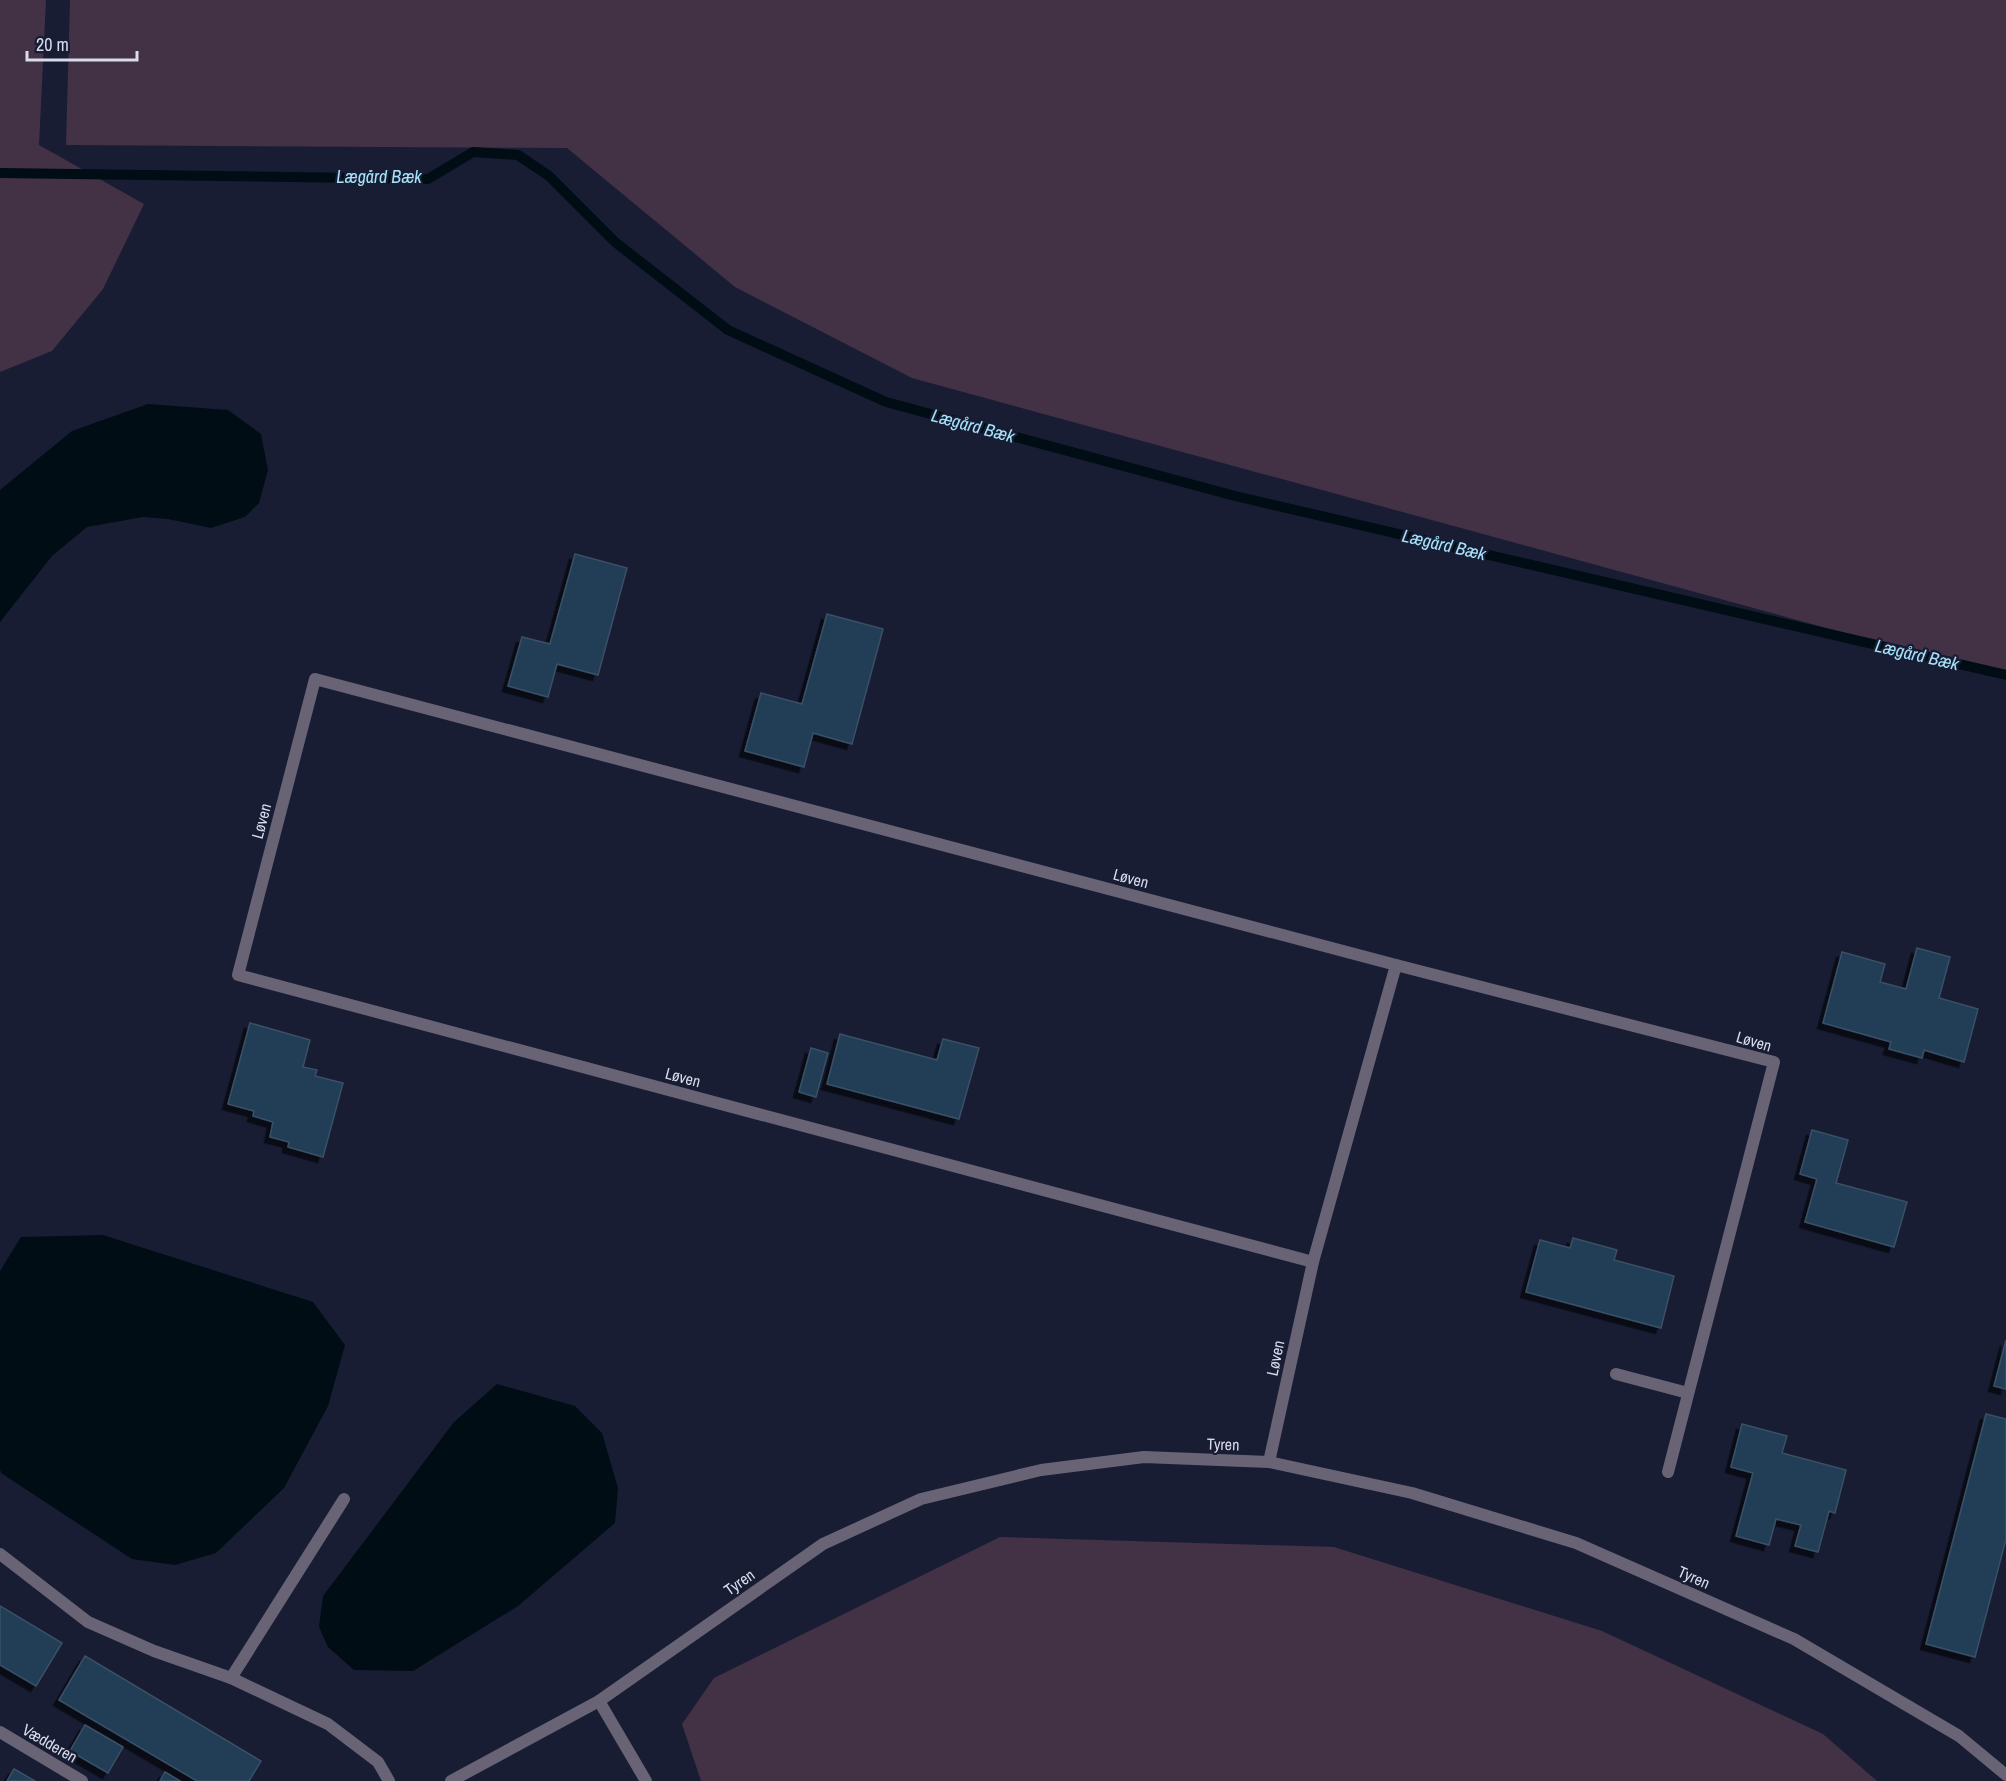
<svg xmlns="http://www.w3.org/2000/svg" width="2006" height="1781" font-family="'Archivo Narrow',sans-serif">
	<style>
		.green { fill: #433145 }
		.water { fill: #000d15 }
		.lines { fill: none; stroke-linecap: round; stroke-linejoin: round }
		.stream { stroke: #000d15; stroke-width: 10 }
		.building { fill: #203c56; stroke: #3a5065; stroke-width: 1.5; filter: url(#shadow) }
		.lane { stroke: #696475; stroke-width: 12 }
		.street { stroke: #696475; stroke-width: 12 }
		.labels { text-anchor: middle; stroke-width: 4.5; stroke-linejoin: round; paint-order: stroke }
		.street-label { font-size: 16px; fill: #d8dcec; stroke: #181d34 }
		.water-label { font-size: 18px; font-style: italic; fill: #a6e4fb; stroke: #181d34 }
	</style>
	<defs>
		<filter id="shadow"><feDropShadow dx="-5.5" dy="5.5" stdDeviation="0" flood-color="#0009"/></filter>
	</defs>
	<rect width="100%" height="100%" fill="#181d34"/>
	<g class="green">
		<path d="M0 0H46L39 145 144 204 103 289 52 351 0 372Z"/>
		<path d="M70 0H2006V677L912 378 735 287 567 148 66 145Z"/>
		<path d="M1000 1537 1334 1547 1602 1631 1823 1734 1877 1781H701L682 1724 714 1678Z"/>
	</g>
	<g class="water">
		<path d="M148 404 228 410 261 434 268 470 259 503 245 517 211 528 168 519 143 517 87 527 52 556 0 622V490L72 431Z"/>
		<path d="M103 1235 313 1302 345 1345 328 1406 284 1488 216 1553 175 1565 132 1559 1 1473 0 1469V1271L21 1237Z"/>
		<path d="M497 1384 575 1406 602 1433 618 1488 615 1523 518 1606 413 1671 354 1670 328 1647 319 1627 323 1596 454 1422Z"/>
	</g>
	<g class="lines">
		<path class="stream" d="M0 173 428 179 473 152 518 155 549 176 615 242 728 330 886 402 1235 496 2006 675"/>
	</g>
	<g class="building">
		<path d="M575 554 627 568 598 675 557 664 548 697 508 686 522 637 550 644Z"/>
		<path d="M827 614 883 629 852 744 813 733 804 767 745 751 761 693 802 704Z"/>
		<path d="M1917 948 1950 957 1939 998 1978 1009 1964 1062 1924 1050 1922 1058 1889 1049 1891 1042 1823 1023 1842 952 1885 964 1880 982 1906 989Z"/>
		<path d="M250 1023 310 1040 303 1067 317 1070 315 1076 343 1083 323 1157 288 1147 289 1142 270 1137 273 1122 253 1116 254 1111 228 1104Z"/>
		<path d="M840 1034 937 1060 943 1039 979 1048 959 1119 827 1084Z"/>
		<path d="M811 1048 828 1053 816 1097 799 1092Z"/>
		<path d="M1812 1130 1848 1140 1836 1183 1907 1202 1894 1247 1805 1222 1817 1179 1800 1174Z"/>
		<path d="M1573 1238 1617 1250 1614 1260 1674 1276 1661 1328 1526 1292 1540 1240 1570 1248Z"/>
		<path d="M2006 1340V1389L1994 1386Z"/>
		<path d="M1986 1414 2006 1419V1539L1975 1657 1926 1644Z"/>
		<path d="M1742 1424 1787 1436 1782 1453 1846 1470 1835 1513 1829 1511 1818 1552 1795 1546 1801 1525 1776 1519 1769 1545 1736 1536 1753 1473 1731 1467Z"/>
		<path d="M0 1606 62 1643 36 1686 0 1665Z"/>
		<path d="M85 1656 261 1761 249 1781H197L59 1700Z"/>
		<path d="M85 1725 123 1747 108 1773 70 1751Z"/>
		<path d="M14 1769 35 1781H7Z"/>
		<path d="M165 1772 180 1781H160Z"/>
	</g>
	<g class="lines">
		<g class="lane">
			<path d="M0 1554 88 1622 154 1651 231 1678 328 1724 378 1762 389 1781"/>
			<path d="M231 1678 344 1499"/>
		</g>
		<g class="street">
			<path d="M1313 1262 238 975 315 679 1396 965 1774 1062 1668 1472"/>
			<path d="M1616 1374 1688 1393"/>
			<path d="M1269 1462 1313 1262 1396 965"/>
			<path d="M599 1701 646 1781"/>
			<path d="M0 1732 82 1781"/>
			<path d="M451 1781 599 1701 823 1544 921 1499 1041 1470 1144 1457 1269 1462 1412 1493 1576 1543 1794 1639 1959 1736 2006 1775"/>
		</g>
	</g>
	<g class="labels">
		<g class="street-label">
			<text transform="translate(261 821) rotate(-75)" y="6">Løven</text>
			<text transform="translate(1131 878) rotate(15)" y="6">Løven</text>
			<text transform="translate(1754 1041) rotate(16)" y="6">Løven</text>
			<text transform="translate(683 1077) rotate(15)" y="6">Løven</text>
			<text transform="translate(1275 1358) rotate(-78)" y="6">Løven</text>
			<text transform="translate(1223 1444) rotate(2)" y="6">Tyren</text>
			<text transform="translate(1694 1577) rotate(24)" y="6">Tyren</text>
			<text transform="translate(739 1582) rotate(-35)" y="6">Tyren</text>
			<text transform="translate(50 1743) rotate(30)" y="6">Vædderen</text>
		</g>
		<g class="water-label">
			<text x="379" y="183">Lægård Bæk</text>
			<text transform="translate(973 426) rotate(15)" y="6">Lægård Bæk</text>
			<text transform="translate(1444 545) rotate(13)" y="6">Lægård Bæk</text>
			<text transform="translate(1917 655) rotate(13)" y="6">Lægård Bæk</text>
		</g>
	</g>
	<path d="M27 51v9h110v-9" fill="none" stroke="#d8dcec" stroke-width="3"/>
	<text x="36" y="51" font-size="18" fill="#d8dcec" stroke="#181d34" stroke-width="4.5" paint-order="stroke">20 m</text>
</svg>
